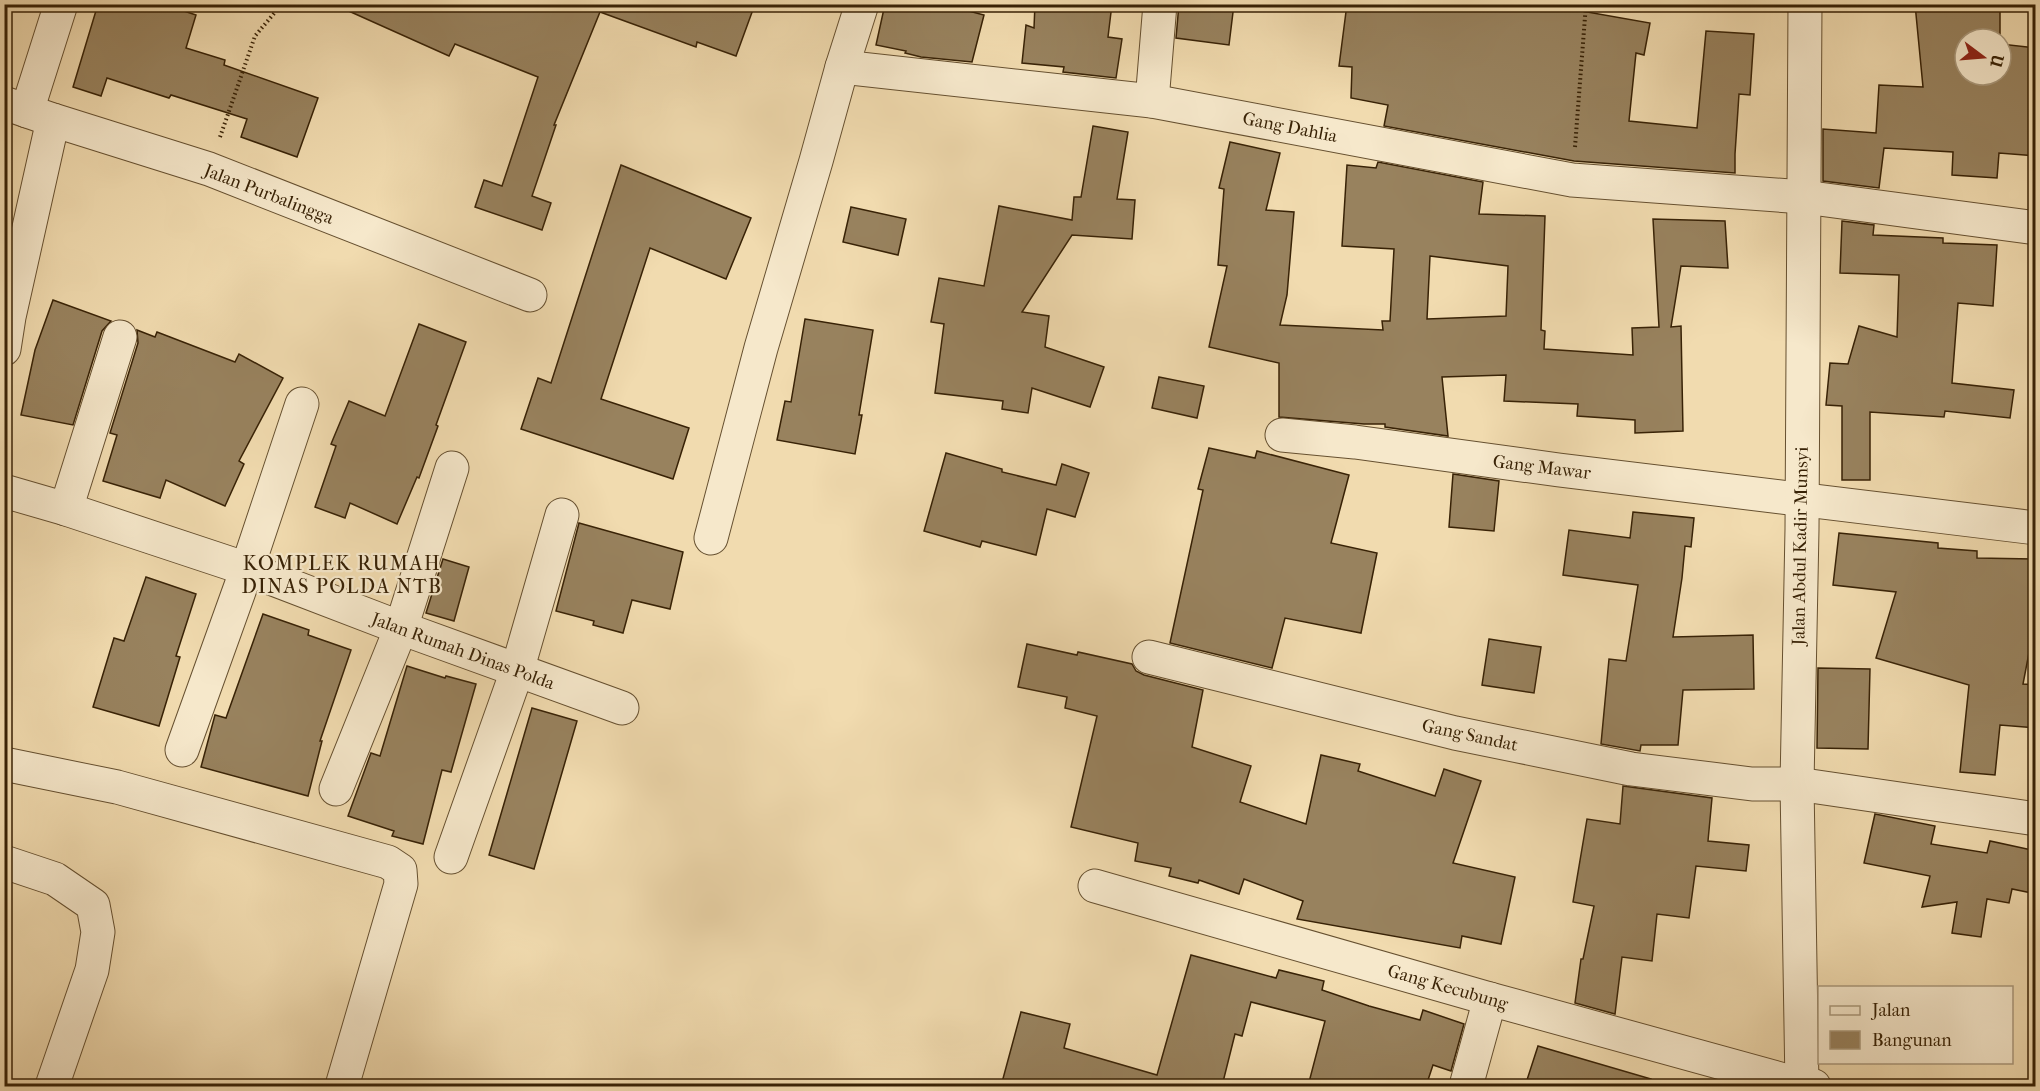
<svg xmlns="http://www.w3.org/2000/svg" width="2040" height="1091" font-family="'IM FELL French Canon',serif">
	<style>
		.building { fill: #98825e; stroke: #382206; stroke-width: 1.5; fill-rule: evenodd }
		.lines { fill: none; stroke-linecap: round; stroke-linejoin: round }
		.minor-casing { stroke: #665030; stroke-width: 35 }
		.path { stroke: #382206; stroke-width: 4; stroke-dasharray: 1.5 3; stroke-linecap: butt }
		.minor { stroke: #f6e8cb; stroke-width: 33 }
		.labels { text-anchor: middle; stroke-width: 4.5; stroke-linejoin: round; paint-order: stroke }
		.street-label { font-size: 18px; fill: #382206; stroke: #f6e8cb }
		.neighbourhood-label { font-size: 20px; letter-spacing: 1.5px; fill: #382206; stroke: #f6e8cb }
	</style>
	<rect width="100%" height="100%" fill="#f1dbaf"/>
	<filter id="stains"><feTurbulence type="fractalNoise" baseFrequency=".00333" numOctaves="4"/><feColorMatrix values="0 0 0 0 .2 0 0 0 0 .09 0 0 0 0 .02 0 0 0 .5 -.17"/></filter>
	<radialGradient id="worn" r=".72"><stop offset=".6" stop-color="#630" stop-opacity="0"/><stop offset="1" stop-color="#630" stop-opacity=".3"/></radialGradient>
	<g class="building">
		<path d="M98 4H163L196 15 186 48 225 60 224 65 318 98 297 157 241 137 247 119 171 95 169 98 107 78 101 96 73 87Z"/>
		<path d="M333 4H755L736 56 697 42 696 47 600 12 554 125H556L532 196 551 203 542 230 475 207 484 180 502 186 538 77 455 44 449 56Z"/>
		<path d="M885 4H942L984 15 972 62 921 57 905 53 906 51 876 45Z"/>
		<path d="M1035 4H1112L1108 37 1122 39 1116 78 1063 72 1064 67 1022 63 1026 25 1034 28Z"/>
		<path d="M1179 4H1234L1229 45 1176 38Z"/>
		<path d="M1347 4H1542L1650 23 1644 55 1636 53 1629 121 1697 128 1706 31 1754 34 1750 95 1739 94 1735 154V173L1574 161 1384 126 1388 105 1351 98 1352 67 1339 66Z"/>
		<path d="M1915 4H2000V39H1965V75H2001V44L2036 48V156L1999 153 1997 178 1952 175 1953 152 1884 148 1879 188 1823 181V129L1876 133 1879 85 1923 87Z"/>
		<path d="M1093 126 1128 132 1117 199 1135 200 1132 239 1072 235 1022 312 1049 316 1045 347 1104 367 1090 407 1032 388 1028 413 1002 409 1003 401 935 393 944 324 931 322 939 278 984 286 999 206 1072 220 1074 197H1081Z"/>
		<path d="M1230 142 1280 153 1266 210 1294 212 1287 295 1280 325 1383 330 1382 321H1390L1394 249 1342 246 1347 165 1376 168 1378 162 1483 182 1479 214 1545 216 1541 330 1545 331 1544 349 1633 355 1632 328 1659 327 1653 219 1725 221 1728 268 1681 266 1671 327 1681 326 1683 431 1635 433V420L1577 416 1578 404 1504 401 1506 375 1442 377 1448 436 1385 427V424H1364L1279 417V363L1209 347 1227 266 1218 265 1224 189 1219 188ZM1430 256 1508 266 1506 316 1427 319Z"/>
		<path d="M621 165 751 218 726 279 650 248 601 399 689 428 673 479 521 429 538 378 551 383Z"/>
		<path d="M851 207 906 219 898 255 843 242Z"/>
		<path d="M1842 221 1874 225 1873 235 1943 238V243L1997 245 1993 306 1958 303 1952 383 2014 390 2010 418 1945 411 1944 417 1870 412V480H1842V406L1826 405 1830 363 1848 364 1859 326 1897 337 1899 275 1840 273Z"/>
		<path d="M53 300 111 321 102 331 73 425 21 415 35 350Z"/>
		<path d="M805 319 873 330 859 415H862L855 454 777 440 785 401 791 402Z"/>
		<path d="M419 324 466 342 436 425 438 426 419 478 417 477 397 524 350 503 345 518 315 507 336 446 331 444 349 401 385 416Z"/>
		<path d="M137 330 155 337 157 332 235 362 239 354 283 378 239 461 244 464 225 506 166 480 160 498 103 481 117 435 110 433 138 343Z"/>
		<path d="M1159 377 1204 386 1197 418 1152 408Z"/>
		<path d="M1209 448 1255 458 1257 451 1349 475 1331 543 1377 553 1361 633 1285 618 1272 668 1170 643 1203 490 1198 489Z"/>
		<path d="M946 453 1002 469V472L1056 485 1062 464 1089 473 1075 517 1047 509 1036 555 982 541 980 547 924 531Z"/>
		<path d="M1453 474 1499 481 1494 531 1449 527Z"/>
		<path d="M1633 512 1694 518 1691 547 1685 546 1682 578 1673 637 1753 635 1754 689 1683 690 1678 745H1641L1640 751 1601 744 1609 659 1626 661 1638 585 1563 575 1569 530 1630 538Z"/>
		<path d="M579 523 683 552 670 609 632 600 623 633 593 625 594 621 556 611Z"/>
		<path d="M1839 533 1938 543V548L1977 551V558L2036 559V616L2023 684 2036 685V728L2000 725 1995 775 1960 772 1969 685 1876 658 1896 592 1833 585Z"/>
		<path d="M443 559 469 567 454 621 426 613Z"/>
		<path d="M146 577 196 594 176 656 180 657 159 726 93 707 114 638 124 641Z"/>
		<path d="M263 614 309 630 308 635 351 650 320 741H322L308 796 201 767 215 715 226 718Z"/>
		<path d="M1489 639 1541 647 1534 693 1482 685Z"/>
		<path d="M1027 644 1077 655 1078 652 1132 664 1136 671 1144 675 1203 690 1192 747 1251 766 1240 802 1306 824 1321 755 1360 764 1358 771 1435 796 1444 769 1481 781 1453 863 1515 877 1501 944 1462 936 1460 948 1297 919 1303 901 1244 879 1239 894 1199 880 1198 883 1169 876 1171 868 1135 861 1138 843 1071 827 1097 716 1065 708 1067 697 1018 687Z"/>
		<path d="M407 666 445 678 446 676 476 684 451 772 442 770 423 844 392 836 394 831 348 816 371 753 380 756Z"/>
		<path d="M1818 668 1870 669 1868 749 1817 748Z"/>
		<path d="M532 708 577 721 534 869 489 855Z"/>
		<path d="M1623 786 1712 798 1708 841 1749 845 1746 871 1696 866 1689 918 1657 914 1652 961 1622 957 1615 1014 1575 1003 1581 959H1583L1594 906 1573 902 1587 819 1620 824Z"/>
		<path d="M1875 814 1935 826 1931 844 1987 853 1990 841 2036 851V894L2012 889 2009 903 1987 899 1981 937 1952 933 1957 902 1922 907 1930 876 1864 863Z"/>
		<path d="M1191 955 1276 978 1279 970 1324 981 1322 990 1369 1006 1420 1020 1423 1010 1464 1024 1451 1071 1433 1065 1426 1086H1308L1325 1021 1251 1002 1242 1036 1235 1034 1222 1086H1001L1021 1012 1070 1024 1064 1048 1157 1075Z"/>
		<path d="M1538 1046 1651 1079 1649 1086H1525Z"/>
	</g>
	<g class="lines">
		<g class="minor-casing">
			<g id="minor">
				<path d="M862 4 842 67 1152 101 1572 180 1804 197 2036 228"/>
				<path d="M1152 101 1160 4"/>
				<path d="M4 103 53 120 209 169 530 295"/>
				<path d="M27 111 61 4"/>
				<path d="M4 349 9 317 53 120"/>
				<path d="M1282 435 1355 442 1559 470 2036 528"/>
				<path d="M4 491 66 509 247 569 401 628 622 708"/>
				<path d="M66 509 120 337"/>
				<path d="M711 538 761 348 816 161 842 67"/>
				<path d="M1149 657 1455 733 1631 769 1752 784H1797L2036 819"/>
				<path d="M182 750 247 569 302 404"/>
				<path d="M4 764 117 787 388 862 400 870 401 884 342 1086"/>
				<path d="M336 789 401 628 452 468"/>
				<path d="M451 857 517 671 562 515"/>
				<path d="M4 862 55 879 93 905 98 932 92 970 52 1086"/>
				<path d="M1095 886 1490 999 1802 1085 1814 1086"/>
				<path d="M1466 1086 1490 999"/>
				<path d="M1802 1086 1797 784 1802 529 1805 4"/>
			</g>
		</g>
		<g class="path">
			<path d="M1579 4 1586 6"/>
			<path d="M220 137 255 36 282 4"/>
			<path d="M1575 147 1586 4"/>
		</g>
		<use href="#minor" class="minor"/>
	</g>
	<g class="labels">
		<g class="street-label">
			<text transform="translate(1290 127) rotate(11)" y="6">Gang Dahlia</text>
			<text transform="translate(269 194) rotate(21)" y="6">Jalan Purbalingga</text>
			<text transform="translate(1542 467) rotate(7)" y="6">Gang Mawar</text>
			<text transform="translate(1800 546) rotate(-89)" y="6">Jalan Abdul Kadir Munsyi</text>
			<text transform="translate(463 651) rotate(20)" y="6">Jalan Rumah Dinas Polda</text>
			<text transform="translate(1470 735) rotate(12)" y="6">Gang Sandat</text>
			<text transform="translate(1448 987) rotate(16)" y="6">Gang Kecubung</text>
		</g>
		<g class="neighbourhood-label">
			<text x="342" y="570">KOMPLEK RUMAH<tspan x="342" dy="23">DINAS POLDA NTB</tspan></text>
		</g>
	</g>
	<rect width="2040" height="1091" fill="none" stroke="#f1dbaf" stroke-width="24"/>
	<rect x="6" y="6" width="2028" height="1079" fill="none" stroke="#382206" stroke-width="3"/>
	<rect x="12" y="12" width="2016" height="1067" fill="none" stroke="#382206" stroke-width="1.5"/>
	<rect x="1818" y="986" width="195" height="78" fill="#f6e8cb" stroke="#aa997c" stroke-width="1.5"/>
	<rect x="1830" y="1006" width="30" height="9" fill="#f6e8cb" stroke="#aa997c" stroke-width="1.5"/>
	<text x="1872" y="1016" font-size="18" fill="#382206">Jalan</text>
	<rect x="1830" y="1031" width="30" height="18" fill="#98825e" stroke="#aa997c" stroke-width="1.5"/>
	<text x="1872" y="1046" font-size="18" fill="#382206">Bangunan</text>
	<g transform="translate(1983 57) rotate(106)"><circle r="28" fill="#f6e8cb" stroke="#aa997c" stroke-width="1.5"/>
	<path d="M0-4.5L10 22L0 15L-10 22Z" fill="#8f2418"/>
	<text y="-9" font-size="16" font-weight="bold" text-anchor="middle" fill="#382206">U</text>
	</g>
	<rect width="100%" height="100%" filter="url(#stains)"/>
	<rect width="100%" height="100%" fill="url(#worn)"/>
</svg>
